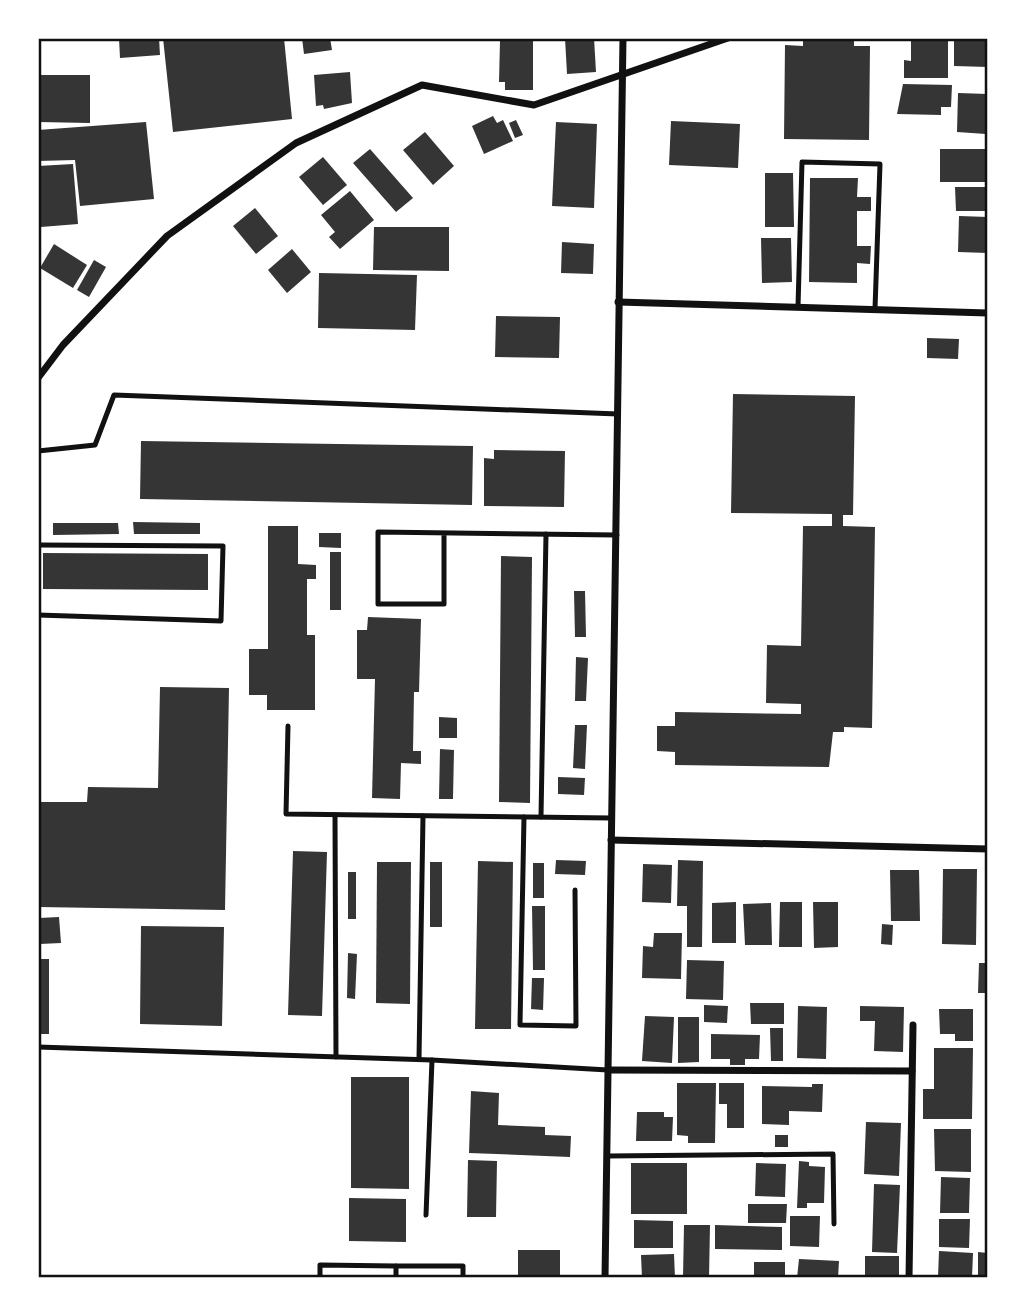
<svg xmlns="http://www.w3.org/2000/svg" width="1026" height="1316" font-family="'Source Sans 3',sans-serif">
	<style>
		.building { fill: #353535 }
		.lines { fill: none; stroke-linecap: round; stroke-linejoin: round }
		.service { stroke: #111; stroke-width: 5 }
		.minor { stroke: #111; stroke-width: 7 }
		.neatline { fill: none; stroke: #111; stroke-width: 2.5 }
	</style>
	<rect width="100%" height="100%" fill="#fff"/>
	<g class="building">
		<path d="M119 38H159L160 55 120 58Z"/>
		<path d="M163 38H284L292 119 173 132Z"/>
		<path d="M302 38H330L332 50 304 54Z"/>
		<path d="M565 38H594L596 72 567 74Z"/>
		<path d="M911 38H948V78H904V60L911 61Z"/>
		<path d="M988 38V67L954 66V39Z"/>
		<path d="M803 39 854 40V46H870L869 140 784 139 785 45 803 46Z"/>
		<path d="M500 41H533V90H505V82H499Z"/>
		<path d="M350 72 352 103 324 109 323 105 316 106 314 75Z"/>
		<path d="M38 75H90V123L38 122Z"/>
		<path d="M903 84 952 85 951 107H941V115L897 114Z"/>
		<path d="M958 93 988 94 986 134 957 132Z"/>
		<path d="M493 116 497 123 503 120 513 141 484 154 472 126Z"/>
		<path d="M516 120 523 135 515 138 509 123Z"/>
		<path d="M671 121 740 124 738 168 669 165Z"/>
		<path d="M146 122 154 199 80 206 75 160 38 161V130Z"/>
		<path d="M556 122 597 124 594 208 552 206Z"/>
		<path d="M425 132 454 166 433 185 403 150Z"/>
		<path d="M370 149 413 198 396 212 353 163Z"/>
		<rect x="940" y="149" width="48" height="33"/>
		<path d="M323 157 347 185 323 205 299 177Z"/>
		<path d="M73 164 78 224 41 227 38 166Z"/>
		<path d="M765 173H793L794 227H765Z"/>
		<path d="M810 178H858L857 197H871V211H857V246H871L870 264 857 263V283L809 282Z"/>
		<path d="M955 187H988V211H956Z"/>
		<path d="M350 191 374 220 340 249 329 237 335 232 321 215Z"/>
		<path d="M255 208 278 236 256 254 233 226Z"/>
		<path d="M959 216 988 217V253L958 252Z"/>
		<path d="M374 227H449V271L373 270Z"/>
		<path d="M761 238H791L792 282 762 283Z"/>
		<path d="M562 242 594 244 593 274 561 273Z"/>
		<path d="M54 244 87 265 73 288 40 268Z"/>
		<path d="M292 249 311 272 287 293 268 270Z"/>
		<path d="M94 260 106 267 89 297 77 290Z"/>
		<path d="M319 273 417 275 415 330 318 328Z"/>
		<path d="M496 316 560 317 559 358 495 357Z"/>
		<path d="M927 338 959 339 958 359 927 358Z"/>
		<path d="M733 394 855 396 853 515H843V526L875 527 872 728 844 727V732H833L829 767 675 765V752L657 751V726H675V712L801 714V704L766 703 767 645 801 646 803 526H832V514L731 513Z"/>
		<path d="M141 441 473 446 472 505 140 499Z"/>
		<path d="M494 450 565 451 564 507 484 506V458L494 459Z"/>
		<path d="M133 522 200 523V534H134Z"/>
		<path d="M53 523H118L119 534 53 535Z"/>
		<path d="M268 526H298V564L316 565V579H307V635H315V710H267V695H249V649H268Z"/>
		<path d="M319 533H341V548L319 547Z"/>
		<rect x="330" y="552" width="11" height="58"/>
		<path d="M43 553 208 554V590L43 589Z"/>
		<path d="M501 556 532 557 530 803 499 802Z"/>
		<path d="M574 591H585L586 637H575Z"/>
		<path d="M368 617 421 619 419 692H414L413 751H421V764L401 763 400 799 372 798 375 679H357V630H367Z"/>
		<path d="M576 657 588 658 586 701H575Z"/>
		<path d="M160 687 229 688 225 910 38 907V802H87L88 787 158 788Z"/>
		<path d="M439 717 457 718V738H439Z"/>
		<path d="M575 725H587L585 769 573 768Z"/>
		<path d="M440 749 454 750 453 799H439Z"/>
		<path d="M558 777 585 778 584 795 558 794Z"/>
		<path d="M293 851 327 852 322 1016 288 1015Z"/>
		<path d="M556 860 586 861 585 875 555 874Z"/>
		<path d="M678 860 703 861 702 947H687V906H677Z"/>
		<path d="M478 861 513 862 511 1029H475Z"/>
		<path d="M377 862H411L410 1004 376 1003Z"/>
		<rect x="430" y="862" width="12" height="65"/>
		<rect x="533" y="863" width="11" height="35"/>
		<path d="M643 864 672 865 671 903 642 902Z"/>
		<path d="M943 869H977L976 945 942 944Z"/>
		<path d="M890 870H919L920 921H891Z"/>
		<rect x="348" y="872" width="8" height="47"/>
		<path d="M736 902V943H712V903Z"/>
		<path d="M780 902H802V947H779Z"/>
		<path d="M813 902H838V947L814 948Z"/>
		<path d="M771 903 772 945H745L743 904Z"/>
		<path d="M532 906H545V970H533Z"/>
		<path d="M59 917 61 943 40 944 39 918Z"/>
		<path d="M882 924 893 925 892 945 881 944Z"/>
		<path d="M141 926 224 927 222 1026 140 1024Z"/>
		<path d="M654 933H682L681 979 642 978 643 946 653 947Z"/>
		<path d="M348 953 357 954 355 999 347 998Z"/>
		<rect x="38" y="959" width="11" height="75"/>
		<path d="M687 960 724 961 723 1000 686 999Z"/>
		<path d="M979 963H988V993H978Z"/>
		<path d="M532 978H544L543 1010 531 1009Z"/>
		<path d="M750 1003H784V1024H751Z"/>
		<path d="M704 1005 728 1006 727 1023 704 1022Z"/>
		<path d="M798 1006 827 1007 826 1059 797 1058Z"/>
		<path d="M860 1006 904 1007 903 1052 874 1051 875 1021H860Z"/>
		<path d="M939 1009H973V1041H955V1034H940Z"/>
		<path d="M645 1016 674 1017 672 1063 642 1061Z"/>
		<path d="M678 1017H699V1062L678 1063Z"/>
		<path d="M770 1028H783V1061H771Z"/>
		<path d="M711 1034 760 1035 759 1059H745V1065H730V1059H711Z"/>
		<path d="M934 1048H973L972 1119H923V1089H934Z"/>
		<path d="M351 1077H409V1189L351 1188Z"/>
		<path d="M677 1083H716L715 1143H688V1136L677 1135Z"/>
		<path d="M719 1083H744V1128H727V1104H719Z"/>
		<path d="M812 1084H823L822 1112 789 1111V1125L762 1124V1086L812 1087Z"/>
		<path d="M471 1091 499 1093 498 1125 545 1127V1135L571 1136 570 1157 469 1153Z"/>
		<path d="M637 1112H664V1117H673L672 1141H636Z"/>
		<path d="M866 1122 901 1123 899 1176 864 1174Z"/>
		<path d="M934 1129H971V1172L935 1171Z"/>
		<rect x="775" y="1135" width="13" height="12"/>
		<path d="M468 1160 497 1161 496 1217H467Z"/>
		<path d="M799 1161 809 1162V1166L825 1167 824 1203H807V1208H797Z"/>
		<rect x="631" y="1163" width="56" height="51"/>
		<path d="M756 1163 786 1164 785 1197 755 1196Z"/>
		<path d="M941 1177 970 1178 969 1213H940Z"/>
		<path d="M874 1184 900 1185 897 1253 872 1252Z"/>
		<path d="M349 1198 406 1199V1242L349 1241Z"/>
		<path d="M748 1204H787L786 1223H748Z"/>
		<path d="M790 1216H820L819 1247 790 1246Z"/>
		<path d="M939 1219H970L969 1248 939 1247Z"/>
		<path d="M634 1220 673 1221V1248H634Z"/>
		<path d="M684 1225H710L709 1278H683Z"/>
		<path d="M715 1225 782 1227V1250L715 1249Z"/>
		<rect x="518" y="1250" width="42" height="28"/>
		<path d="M939 1251 973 1253 972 1278H938Z"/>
		<path d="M978 1252 988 1253V1278H978Z"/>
		<path d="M674 1254 675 1278H642L641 1255Z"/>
		<rect x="865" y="1256" width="34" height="22"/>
		<path d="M799 1259 839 1261 838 1278H797Z"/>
		<rect x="754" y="1262" width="31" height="16"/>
	</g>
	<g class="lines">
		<g class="service">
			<path d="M798 307 802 162 880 164 875 309"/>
			<path d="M38 451 95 445 114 395 618 414"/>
			<path d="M444 533V604H378V532L617 535"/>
			<path d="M38 545 223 546 221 621 38 615"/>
			<path d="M288 726 286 814 611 818"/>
			<path d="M335 815 336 1057"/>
			<path d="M524 817 520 1025 576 1026 575 890"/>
			<path d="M541 817 546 534"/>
			<path d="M38 1047 432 1060 608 1070"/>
			<path d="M419 1059 423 816"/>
			<path d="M607 1156 833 1154 834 1224"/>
			<path d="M426 1215 432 1060"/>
			<path d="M320 1278V1265L396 1266"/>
			<path d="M396 1278V1266H463V1278"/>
		</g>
		<g class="minor">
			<path d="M618 302 988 313"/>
			<path d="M38 378 63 345 167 236 296 143 422 85 534 105 728 38"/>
			<path d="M611 840 988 849"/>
			<path d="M608 1070 912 1071"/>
			<path d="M605 1278 623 38"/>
			<path d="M909 1278 913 1025"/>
		</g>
	</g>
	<rect width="1026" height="1316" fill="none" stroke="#ffffff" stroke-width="80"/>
	<rect x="40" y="40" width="946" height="1236" class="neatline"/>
</svg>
